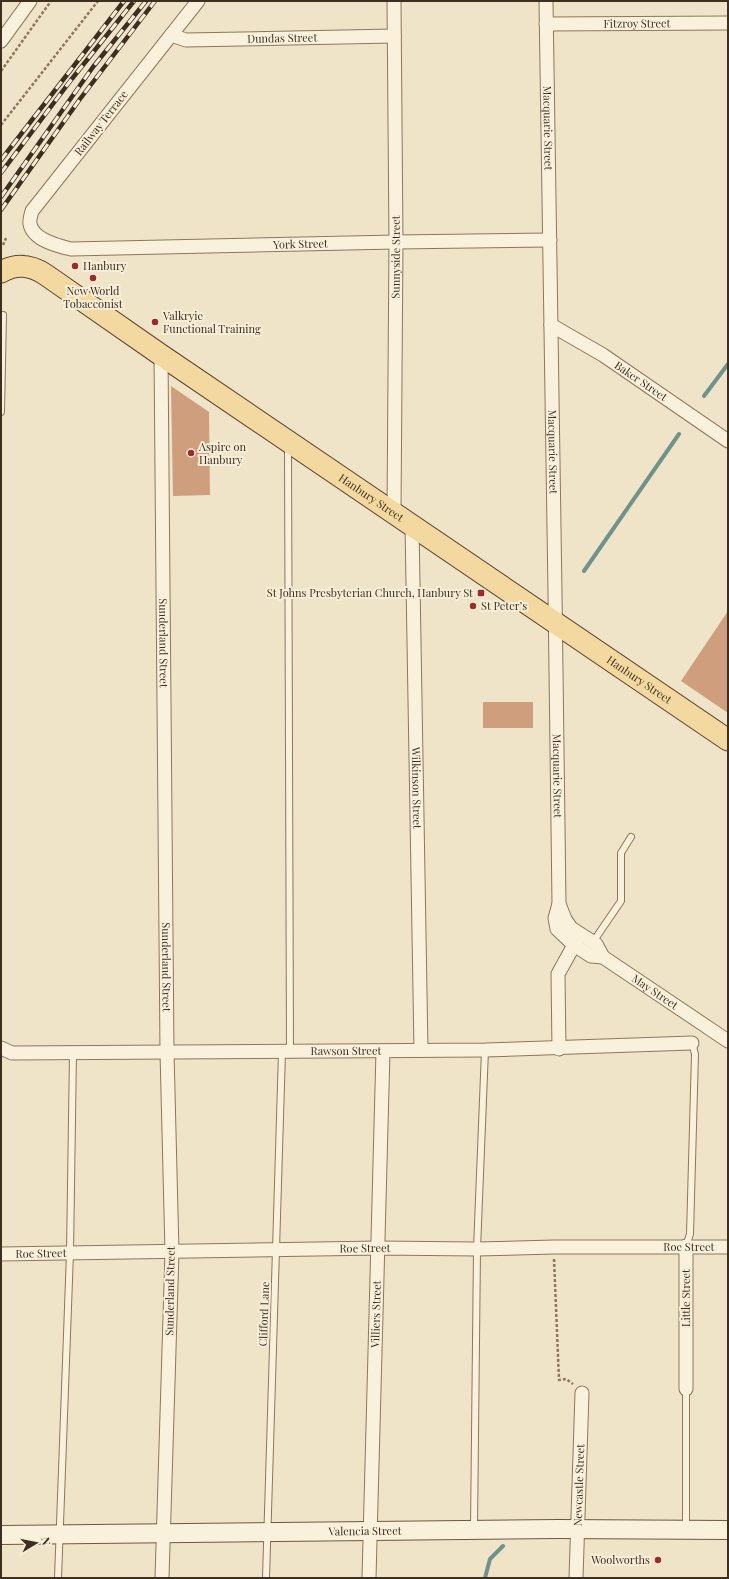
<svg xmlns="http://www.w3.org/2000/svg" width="729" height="1579" font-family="'Playfair Display',serif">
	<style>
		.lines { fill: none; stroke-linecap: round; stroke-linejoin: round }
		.stream { stroke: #6f938a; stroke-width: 4 }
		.building { fill: #cf9f7d }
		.lane-casing { stroke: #8d765c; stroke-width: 8 }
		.street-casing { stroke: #8d765c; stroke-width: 15 }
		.secondary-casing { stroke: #6f573f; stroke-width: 20 }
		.primary-casing { stroke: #5b4430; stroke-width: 23 }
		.path { stroke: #8d765c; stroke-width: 2.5; stroke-dasharray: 3 2; stroke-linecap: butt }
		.lane { stroke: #faf1dc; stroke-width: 6 }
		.street { stroke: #faf1dc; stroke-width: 13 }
		.secondary { stroke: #faf1dc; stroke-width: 18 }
		.primary { stroke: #f3d9a0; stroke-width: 21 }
		.rail-casing { stroke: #3d2e20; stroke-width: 4.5 }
		.rail { stroke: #f7eed8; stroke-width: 3; stroke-dasharray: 9; stroke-linecap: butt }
		.poi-dot { fill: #9e2a2b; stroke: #f7eed8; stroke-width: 1.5 }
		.labels { text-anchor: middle; stroke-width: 4; stroke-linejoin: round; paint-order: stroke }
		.street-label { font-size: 11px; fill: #3d2e20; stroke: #f7eed8 }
		.poi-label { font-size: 11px; fill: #3d2e20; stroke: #f7eed8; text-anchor: start }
	</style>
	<rect width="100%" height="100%" fill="#f0e4c8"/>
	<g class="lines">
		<g class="stream">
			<path d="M704 396 728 364"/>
			<path d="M584 571 679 434"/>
			<path d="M485 1578 490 1559 503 1546"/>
		</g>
	</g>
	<g class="building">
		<path d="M171 386 209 412 210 495 173 496Z"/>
		<path d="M728 611V713L681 681Z"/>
		<rect x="483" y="702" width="50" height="26"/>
	</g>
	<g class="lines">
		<g class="lane-casing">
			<g id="lane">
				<path d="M1 412 3 315"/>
				<path d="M288 447 290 1051"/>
				<path d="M593 942 621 901V853L631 837"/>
				<path d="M686 1246 690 1234 695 1054 692 1043"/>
				<path d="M686 1389V1529"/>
				<path d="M474 1529 477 1249 485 1050"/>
				<path d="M58 1578 70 1253 73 1052"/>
				<path d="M266 1578 282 1052"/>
			</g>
		</g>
		<g class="street-casing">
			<g id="street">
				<path id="s1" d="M198 1 32 211C31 215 29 220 30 224 33 240 58 246 71 249L396 242 550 240"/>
				<path id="s2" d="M546 1 555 593 559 904 555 918 557 929 574 945 591 956 603 957"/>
				<path id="s3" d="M546 24 728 23"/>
				<path id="s4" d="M171 35 186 40 394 36"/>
				<path d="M1 41 30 1"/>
				<path id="s5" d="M551 325 603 355 728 441"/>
				<path id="s6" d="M161 355 167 1052 172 1252 162 1578"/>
				<path id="s7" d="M394 512 396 242 394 1"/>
				<path id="s8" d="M412 525 421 1050"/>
				<path id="s9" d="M559 904 565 919 571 928 596 944 603 957 728 1041"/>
				<path id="s10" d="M1 1048 12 1053 485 1050 692 1043"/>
				<path d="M559 1049 558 974 578 938"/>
				<path d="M686 1246V1389"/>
				<path id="s11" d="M1 1254 379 1248 477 1249 554 1247H728"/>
				<path id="s12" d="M369 1578 383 1051"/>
				<path id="s13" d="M576 1578 582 1393"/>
			</g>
		</g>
		<g class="secondary-casing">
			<g id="secondary">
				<path id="s14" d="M1 1535 558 1529 728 1530"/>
			</g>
		</g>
		<g class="primary-casing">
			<g id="primary">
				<path id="s15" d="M1 272C17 263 31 265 46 275L161 355 728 740"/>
			</g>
		</g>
		<g class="path">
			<path d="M1 71 51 1"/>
			<path d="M1 125 98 1"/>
			<path d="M3 245 6 238"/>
			<path d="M554 1259 559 1380 566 1379 573 1384"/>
		</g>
		<use href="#lane" class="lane"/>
		<use href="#street" class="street"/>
		<use href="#secondary" class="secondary"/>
		<use href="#primary" class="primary"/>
		<g class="rail-casing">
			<g id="rail">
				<path d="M1 160 124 1"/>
				<path d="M1 173 71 80 134 1"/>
				<path d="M1 197 93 67 146 1"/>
				<path d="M1 210 80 99 155 1"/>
			</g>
		</g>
		<use href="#rail" class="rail"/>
	</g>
	<g class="poi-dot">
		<circle cx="75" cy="266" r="4"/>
		<circle cx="93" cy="278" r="4"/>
		<circle cx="155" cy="322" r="4"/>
		<circle cx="191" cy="453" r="4"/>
		<rect x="477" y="589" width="8" height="8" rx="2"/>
		<circle cx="473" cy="606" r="4"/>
		<circle cx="658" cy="1560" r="4"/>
	</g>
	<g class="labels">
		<g class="street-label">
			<text dy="4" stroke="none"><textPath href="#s3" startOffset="91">Fitzroy Street</textPath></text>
			<text dy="4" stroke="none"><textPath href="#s4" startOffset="112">Dundas Street</textPath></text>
			<text transform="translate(101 123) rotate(-52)" y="4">Railway Terrace</text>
			<text dy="4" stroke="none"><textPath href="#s2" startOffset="127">Macquarie Street</textPath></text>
			<text dy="4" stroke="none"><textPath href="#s1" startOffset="561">York Street</textPath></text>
			<text dy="4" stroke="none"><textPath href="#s7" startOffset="255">Sunnyside Street</textPath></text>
			<text dy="4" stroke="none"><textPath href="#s5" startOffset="106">Baker Street</textPath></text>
			<text dy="4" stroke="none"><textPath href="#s2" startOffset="451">Macquarie Street</textPath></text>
			<text dy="4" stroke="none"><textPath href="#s15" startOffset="442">Hanbury Street</textPath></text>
			<text dy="4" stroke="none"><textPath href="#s6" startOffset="288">Sunderland Street</textPath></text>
			<text dy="4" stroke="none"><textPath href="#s15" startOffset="766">Hanbury Street</textPath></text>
			<text dy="4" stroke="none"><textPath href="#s2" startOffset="775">Macquarie Street</textPath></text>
			<text dy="4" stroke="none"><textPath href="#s8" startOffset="263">Wilkinson Street</textPath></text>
			<text dy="4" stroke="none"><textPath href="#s6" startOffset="612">Sunderland Street</textPath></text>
			<text dy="4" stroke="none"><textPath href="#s9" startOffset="134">May Street</textPath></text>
			<text dy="4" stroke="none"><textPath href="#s10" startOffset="346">Rawson Street</textPath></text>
			<text dy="4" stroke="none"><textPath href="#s11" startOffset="688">Roe Street</textPath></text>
			<text dy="4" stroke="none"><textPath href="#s11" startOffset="364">Roe Street</textPath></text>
			<text dy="4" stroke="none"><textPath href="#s11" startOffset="40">Roe Street</textPath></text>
			<text transform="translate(170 1291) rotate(-89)" y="4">Sunderland Street</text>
			<text transform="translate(686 1298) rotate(-90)" y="4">Little Street</text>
			<text transform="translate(264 1314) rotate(-88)" y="4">Clifford Lane</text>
			<text dy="4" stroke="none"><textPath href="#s12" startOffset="264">Villiers Street</textPath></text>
			<text dy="4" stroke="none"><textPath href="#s13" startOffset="93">Newcastle Street</textPath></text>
			<text dy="4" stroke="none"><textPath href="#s14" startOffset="364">Valencia Street</textPath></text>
		</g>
		<g class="poi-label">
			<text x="83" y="270">Hanbury</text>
			<text x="93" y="295" text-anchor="middle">New World<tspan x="93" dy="13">Tobacconist</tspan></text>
			<text x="163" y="320">Valkryie<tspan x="163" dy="13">Functional Training</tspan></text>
			<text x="199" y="451">Aspire on<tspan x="199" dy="13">Hanbury</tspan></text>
			<text x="473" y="597" text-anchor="end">St Johns Presbyterian Church, Hanbury St</text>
			<text x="481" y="610">St Peter’s</text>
			<text x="650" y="1564" text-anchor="end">Woolworths</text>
		</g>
	</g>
	<rect width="729" height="1579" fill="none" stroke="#3d2e20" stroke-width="4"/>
	<g transform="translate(36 1543) rotate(80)" stroke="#f7eed8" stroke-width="3" paint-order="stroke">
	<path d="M0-3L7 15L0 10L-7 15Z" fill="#3d2e20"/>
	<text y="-6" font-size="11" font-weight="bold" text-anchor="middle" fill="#3d2e20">N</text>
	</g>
</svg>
